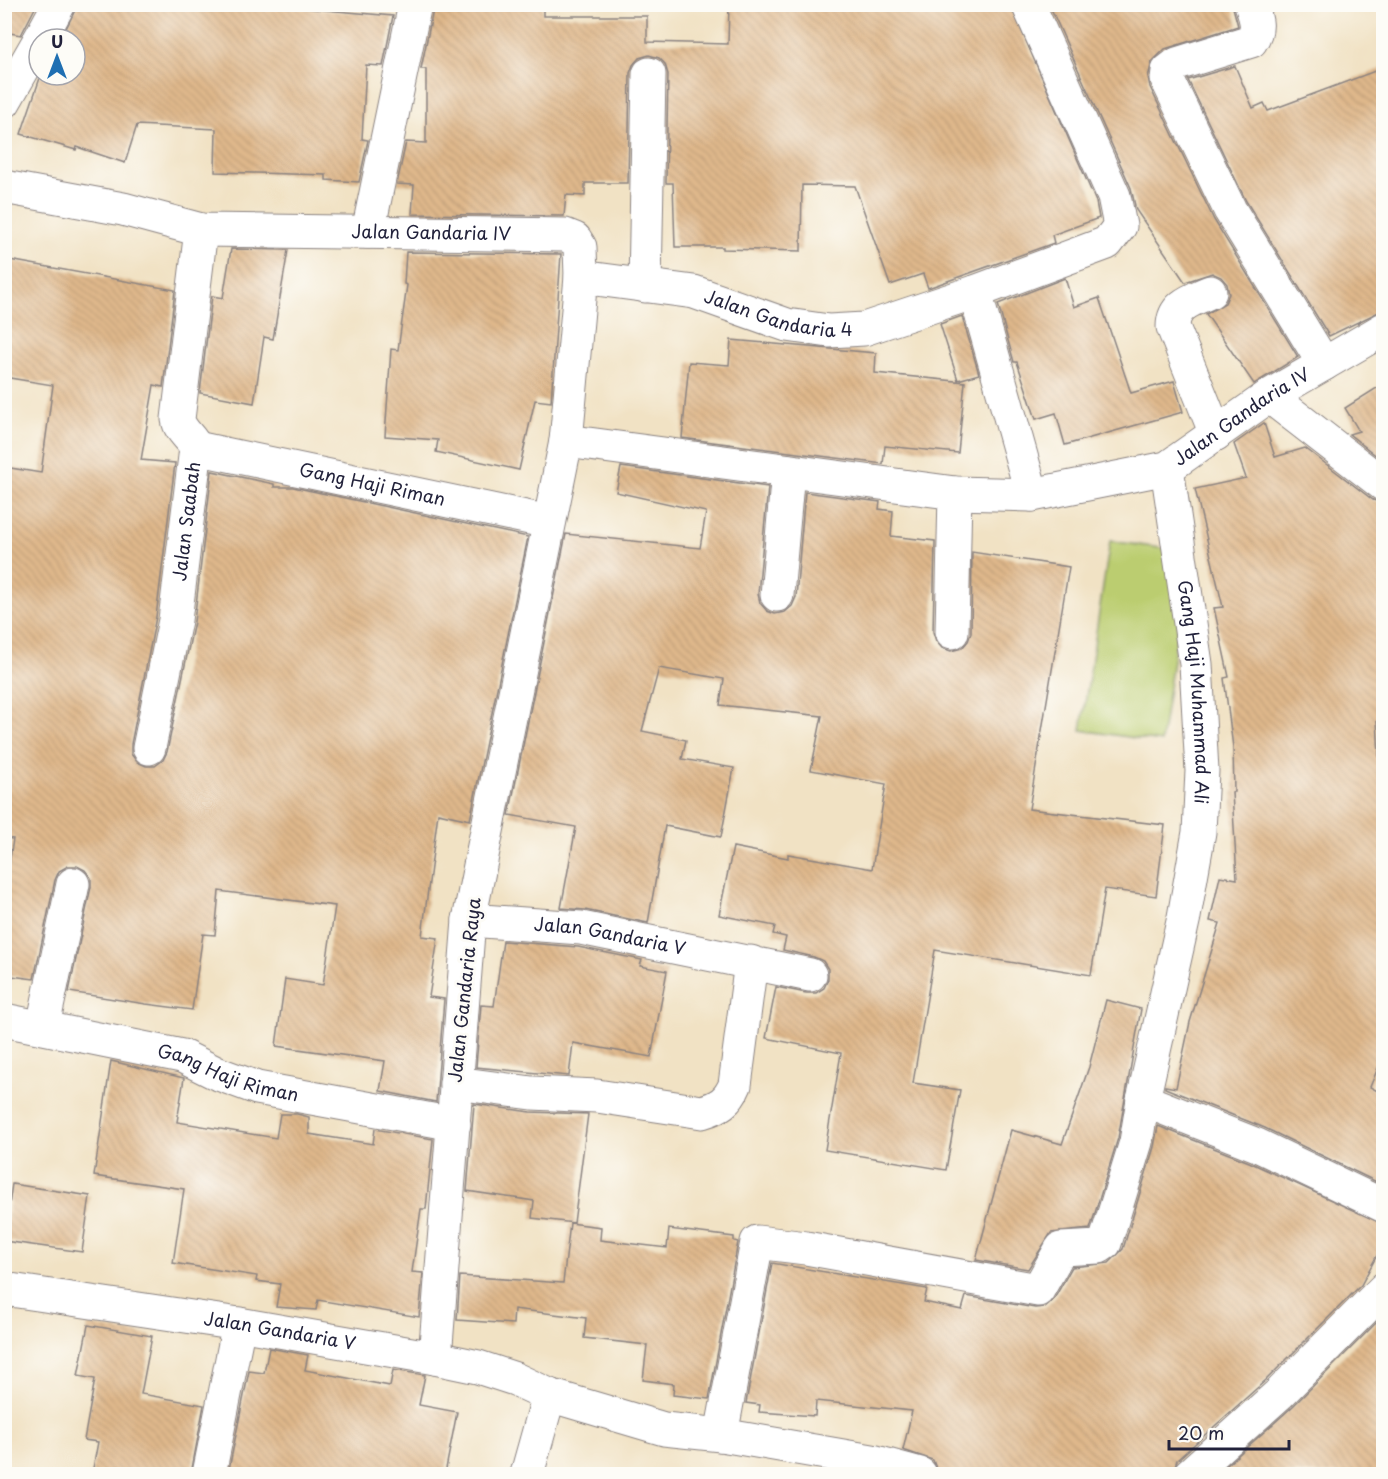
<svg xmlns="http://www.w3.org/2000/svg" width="1388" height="1479" font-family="'Playpen Sans',sans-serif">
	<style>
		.green { fill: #bbcd70; stroke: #6e7856; stroke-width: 1.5 }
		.building { fill: url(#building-back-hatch) }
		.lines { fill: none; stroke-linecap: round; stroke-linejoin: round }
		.minor-casing { stroke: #8a8280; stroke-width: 35 }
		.minor { stroke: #fff; stroke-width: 33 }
		.labels { text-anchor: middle; stroke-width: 6; stroke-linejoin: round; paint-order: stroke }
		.street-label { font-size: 18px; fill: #22223b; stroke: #fdfcf7 }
	</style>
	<defs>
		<pattern id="building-back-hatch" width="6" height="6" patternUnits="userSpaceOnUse" patternTransform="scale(1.5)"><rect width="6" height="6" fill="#dfb88b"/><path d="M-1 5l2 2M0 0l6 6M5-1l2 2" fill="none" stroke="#bf9e79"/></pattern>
	</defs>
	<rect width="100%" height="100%" fill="#fdfcf7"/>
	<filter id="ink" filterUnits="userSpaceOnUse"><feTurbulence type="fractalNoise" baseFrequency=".0167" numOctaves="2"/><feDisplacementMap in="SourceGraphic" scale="12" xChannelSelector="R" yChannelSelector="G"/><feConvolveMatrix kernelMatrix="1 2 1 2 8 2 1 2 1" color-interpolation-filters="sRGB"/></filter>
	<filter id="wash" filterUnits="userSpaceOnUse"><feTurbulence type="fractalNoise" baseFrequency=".008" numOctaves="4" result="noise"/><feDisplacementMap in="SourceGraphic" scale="24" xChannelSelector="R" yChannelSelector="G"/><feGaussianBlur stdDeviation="1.35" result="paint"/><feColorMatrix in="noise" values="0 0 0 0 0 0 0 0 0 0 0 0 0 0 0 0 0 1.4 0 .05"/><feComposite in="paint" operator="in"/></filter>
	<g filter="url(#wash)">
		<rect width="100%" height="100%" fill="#f1e2c4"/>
		<path class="green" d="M1110 541 1189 552 1161 742 1081 730Z"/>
		<g id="blocks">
			<g class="building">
				<path d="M4 4H37L21 35 4 32Z"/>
				<path d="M78 4H257L393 16 383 66 366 65 362 139 368 140 359 182 326 180V175L215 172 216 129 137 125 125 163 77 147 76 150 21 134 41 75H75V39H61Z"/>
				<path d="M494 4H543V16H647V42L728 44 729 4H1010L1096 202 1099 218 1052 235 1054 243 928 288 923 274 890 285 855 186 802 185 801 251 723 249V247H675L673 183H666L668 74 665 64 659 58 649 55 639 58 633 65 630 73 628 183H585V196L566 195 564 216 412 214 414 185 397 184 406 142 426 143V69H421L433 10H494Z"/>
				<path d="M1049 4H1232L1238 26 1165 49 1152 62 1148 77 1150 87 1214 220 1298 357 1254 384 1206 314 1225 303 1229 294 1227 284 1221 277 1212 273 1185 282 1136 210 1131 188Z"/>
				<path d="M1235 66 1253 108 1264 103 1268 111 1383 68V310L1329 336 1246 201 1188 80Z"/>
				<path d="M231 249 288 250 273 339 264 337 254 403 200 393 212 296 223 298Z"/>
				<path d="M406 252 561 254 551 402 535 400 519 470 436 452 438 440 385 436 391 349 398 350 407 285 404 284Z"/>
				<path d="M4 259 175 290 163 387 154 385 141 460 175 463 156 617 131 744V754L137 762 146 766H155L163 760 167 752 194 622 212 471 274 484V487H293L528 537 470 820 438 813 422 936 438 938 429 997 444 999 436 1102 380 1091 385 1061 276 1046 285 979 323 985 335 906 219 891 215 935 203 934 192 1010 146 1004 69 992 91 887V878L85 870 77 866H68L59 871 55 880 34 979 4 975V897L13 839 4 838V467L41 473 53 385 4 377Z"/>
				<path d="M1065 278 1074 307 1099 298 1131 393 1174 381 1183 412 1065 445 1056 413 1036 419 1017 362H1014L998 304Z"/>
				<path d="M962 316 979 374 958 380 940 324Z"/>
				<path d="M731 340 876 353 875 373 965 382 958 453 885 446 883 464 682 438 689 362 729 365Z"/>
				<path d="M1383 384V461L1349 434 1359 431 1345 408Z"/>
				<path d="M1264 423 1275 457 1305 448 1373 500 1383 503V720L1377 721 1383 824V984L1380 1020 1383 1022V1056L1370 1087 1383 1094V1185L1265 1128 1165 1088V1086L1176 1088 1190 1022 1220 923 1210 921 1220 876 1237 879 1232 792H1234L1233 747 1224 678 1229 677 1214 608 1223 607 1195 489 1246 478 1234 444Z"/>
				<path d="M621 467 768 487 758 594 760 603 767 611 775 614 785 612 792 606 796 597 805 492 880 502 879 509 893 511 891 536 935 541 933 632 936 641 942 648 951 651 962 648 968 641 971 633 972 552 1069 567 1029 809 1165 825 1156 896 1105 889 1091 975 935 950 913 1083 960 1090 946 1170 825 1150 841 1053 766 1038 776 987 806 993H816L824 988 828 979V969L823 961 814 957 783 950 786 937 773 934 775 926 719 915 733 847 788 858V854L872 869 886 784 811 770 822 716 720 705 724 679 659 668 642 731 686 740 682 759 734 768 721 837 665 826 648 923 585 910 561 908 576 827 509 815 566 534 700 548 706 512 616 492Z"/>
				<path d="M503 941 578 947 642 960 640 966 667 971 651 1057 573 1043 569 1076 476 1067 481 1005 494 1006Z"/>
				<path d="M1106 1000 1141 1009 1118 1138 1090 1229 1051 1233 1028 1269 976 1260 1011 1130 1062 1144 1089 1067Z"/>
				<path d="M111 1061 184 1078 177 1122 276 1138 280 1114H297L309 1117V1134L373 1144 375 1129 433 1139 426 1209H421L412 1272 423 1273 419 1317 318 1300 316 1310 276 1307 280 1284 256 1281 257 1276 173 1263 184 1189 94 1176Z"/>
				<path d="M474 1104 530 1112 588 1114 574 1223 532 1218 534 1201 467 1191Z"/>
				<path d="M1158 1126 1249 1162 1383 1224V1244L1361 1285 1266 1380 1177 1460 1172 1474H938L933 1460 903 1450 912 1411 816 1401 815 1416 759 1412 760 1405 746 1403 772 1263 927 1289 924 1302 962 1310 966 1296 1035 1308 1045 1307 1054 1299 1072 1267 1109 1263 1123 1249 1154 1147Z"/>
				<path d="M12 1184 90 1196 82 1252 4 1241Z"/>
				<path d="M570 1223 601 1227 600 1240 667 1248 669 1229 734 1237V1241L738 1242 709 1399 673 1395 674 1384 643 1380 647 1345 584 1338 586 1318 514 1309 513 1324 457 1320 460 1276 563 1283Z"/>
				<path d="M1381 1318 1383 1320V1474H1217L1292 1407Z"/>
				<path d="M88 1325 152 1336 141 1394 204 1405 191 1474H92L98 1442 84 1440 95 1379 78 1376Z"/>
				<path d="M269 1348 308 1355 305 1370 390 1386 393 1370 425 1375 419 1405 457 1412 445 1474H228L249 1371 264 1373Z"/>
			</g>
		</g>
	</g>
	<g filter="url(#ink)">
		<use href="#blocks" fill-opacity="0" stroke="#8a8280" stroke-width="1.5"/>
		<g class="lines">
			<g class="minor-casing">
				<g id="minor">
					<path d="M1251 4C1256 19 1260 28 1251 41L1177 64 1168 71 1167 79 1230 210 1324 364"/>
					<path d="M40 39 59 4"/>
					<path d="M4 102 39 41"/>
					<path id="s1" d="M4 187 123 209 201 230 565 235 575 239 580 247 581 277 566 441 469 920 435 1358"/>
					<path d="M368 232 415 4"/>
					<path id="s2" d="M581 277 694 292 787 325 829 331 864 329 975 292 1107 243 1120 226 1114 196 1028 4"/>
					<path d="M645 286 649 74"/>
					<path d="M975 292 1032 495"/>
					<path d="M1210 292C1192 300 1173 305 1173 327L1216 434"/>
					<path d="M1269 396 1384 485"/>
					<path id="s3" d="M566 441 955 493 1032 495 1167 468 1269 396 1384 329"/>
					<path id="s4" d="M196 448 549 522"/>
					<path id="s5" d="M1167 468 1196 664 1202 771 1199 832 1184 917 1143 1100 1257 1145 1384 1206"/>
					<path d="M777 595 788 471"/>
					<path d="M952 632 955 493"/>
					<path id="s6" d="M149 748 175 620 196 448C191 436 180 432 178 419L201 230"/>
					<path id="s7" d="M469 920 581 928 810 975"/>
					<path id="s8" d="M4 1020 182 1056 216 1073 257 1088 454 1124"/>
					<path d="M43 1026 73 884"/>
					<path d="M456 1083 532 1093 597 1096 702 1112C719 1107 728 1102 735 1085L751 962"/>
					<path id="s9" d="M4 1289 239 1324 435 1358 478 1367 515 1379 549 1395 664 1429 721 1435 872 1461 920 1474"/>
					<path d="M721 1435 757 1242 806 1248 1038 1290 1061 1249 1099 1247 1105 1243 1136 1142 1143 1100"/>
					<path d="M209 1474 239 1324"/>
					<path d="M527 1474 549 1395"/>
					<path d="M1190 1474 1279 1394 1384 1289"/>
				</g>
			</g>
			<use href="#minor" class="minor"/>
		</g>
	</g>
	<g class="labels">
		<g class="street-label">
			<text dy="6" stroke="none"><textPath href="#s1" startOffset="432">Jalan Gandaria IV</textPath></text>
			<text dy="6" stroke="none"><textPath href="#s2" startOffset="202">Jalan Gandaria 4</textPath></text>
			<text dy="6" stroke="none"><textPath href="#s3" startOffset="698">Jalan Gandaria IV</textPath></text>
			<text dy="6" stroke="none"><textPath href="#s4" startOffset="180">Gang Haji Riman</textPath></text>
			<text dy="6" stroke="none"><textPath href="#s6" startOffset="230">Jalan Saabah</textPath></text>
			<text dy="6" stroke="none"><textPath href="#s5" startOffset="226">Gang Haji Muhammad Ali</textPath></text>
			<text dy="6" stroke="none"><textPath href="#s7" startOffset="142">Jalan Gandaria V</textPath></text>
			<text transform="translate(465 990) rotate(-84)" y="6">Jalan Gandaria Raya</text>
			<text dy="6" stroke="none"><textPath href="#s8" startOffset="231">Gang Haji Riman</textPath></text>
			<text dy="6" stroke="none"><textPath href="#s9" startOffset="279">Jalan Gandaria V</textPath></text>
		</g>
	</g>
	<rect width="1388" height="1479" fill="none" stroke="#fdfcf7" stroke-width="24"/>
	<g transform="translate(57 57)"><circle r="28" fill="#fdfcf7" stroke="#a5a5ac" stroke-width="1.5"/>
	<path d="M0-4.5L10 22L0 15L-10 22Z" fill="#1f6fb2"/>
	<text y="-9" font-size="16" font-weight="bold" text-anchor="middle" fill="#22223b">U</text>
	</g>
	<path d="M1169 1440v9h120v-9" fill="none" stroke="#22223b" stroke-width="3"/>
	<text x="1178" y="1440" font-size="18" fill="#22223b" stroke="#fdfcf7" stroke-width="4.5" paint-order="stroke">20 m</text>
</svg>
